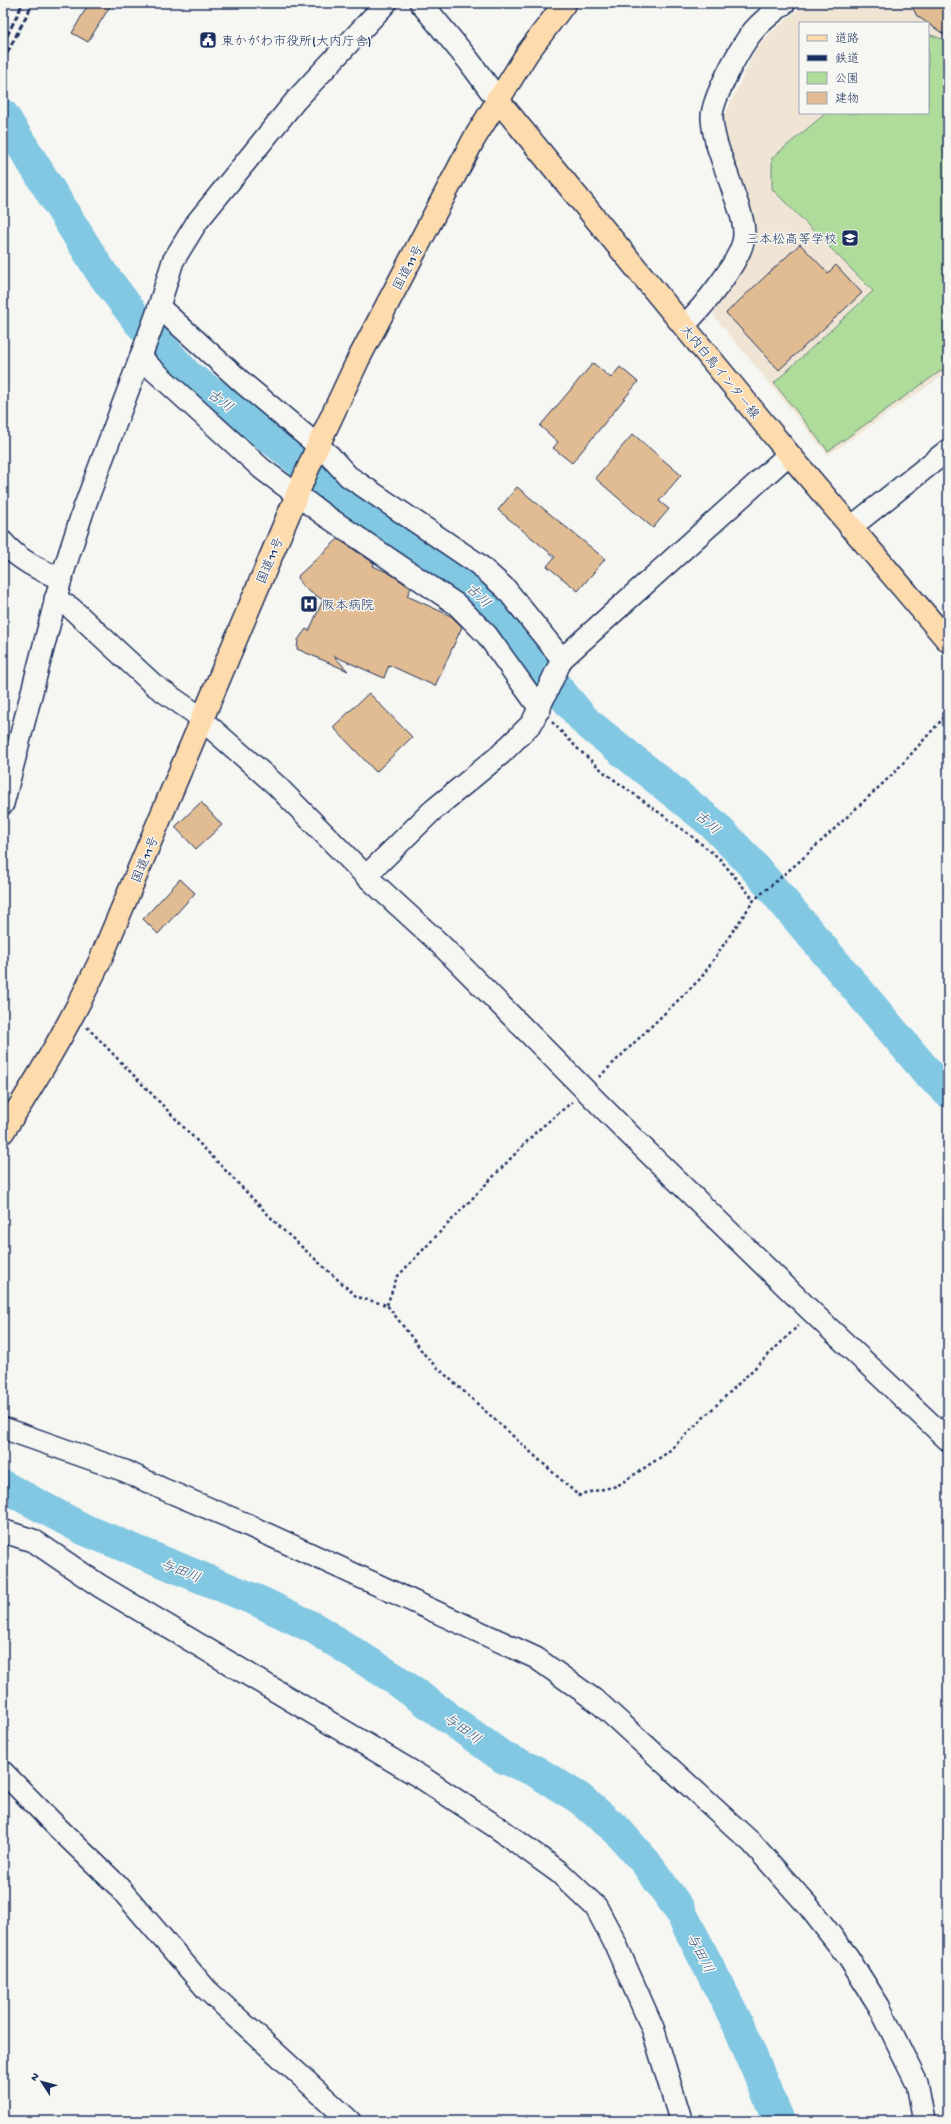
<svg xmlns="http://www.w3.org/2000/svg" width="951" height="2124" font-family="'Gochi Hand','Klee One',sans-serif">
	<style>
		.built { fill: #f0e5d5; fill-rule: evenodd }
		.green { fill: #afdc9a; stroke: #65867c }
		.lines { fill: none; stroke-linecap: round; stroke-linejoin: round }
		.river { stroke: #82c8e3; stroke-width: 32 }
		.building { fill: #e1bc92; stroke: #1b2f5e }
		.minor-casing { stroke: #1b2f5e; stroke-width: 24 }
		.tertiary-casing { stroke: #1b2f5e; stroke-width: 25 }
		.secondary-casing { stroke: #1b2f5e; stroke-width: 25 }
		.primary-casing { stroke: #1b2f5e; stroke-width: 25 }
		.trunk-casing { stroke: #1b2f5e; stroke-width: 25 }
		.path { stroke: #1b2f5e; stroke-width: 2.5; stroke-dasharray: 3 3; stroke-linecap: butt }
		.minor { stroke: #f6f6f2; stroke-width: 21 }
		.tertiary { stroke: #f6f6f2; stroke-width: 22 }
		.secondary { stroke: #f6f6f2; stroke-width: 22 }
		.primary { stroke: #fddbac; stroke-width: 22 }
		.trunk { stroke: #fddbac; stroke-width: 22 }
		.rail { stroke: #1b2f5e; stroke-width: 3; stroke-dasharray: 6 3; stroke-linecap: butt }
		.labels { text-anchor: middle; stroke-width: 3; stroke-linejoin: round; paint-order: stroke }
		.poi-label { font-size: 13px; fill: #1b2f5e; stroke: #f6f6f2; text-anchor: start }
		.street-label { font-size: 13px; fill: #1b2f5e; stroke: #f6f6f2 }
		.water-label { font-size: 14px; font-style: italic; fill: #35557f; stroke: #f6f6f2 }
	</style>
	<rect width="100%" height="100%" fill="#f6f6f2"/>
	<filter id="ink" filterUnits="userSpaceOnUse"><feTurbulence type="fractalNoise" baseFrequency=".025" numOctaves="2"/><feDisplacementMap in="SourceGraphic" scale="8" xChannelSelector="R" yChannelSelector="G"/><feConvolveMatrix kernelMatrix="1 2 1 2 8 2 1 2 1" color-interpolation-filters="sRGB"/></filter>
	<g filter="url(#ink)">
		<path class="built" d="M805 3H948V372L828 455 714 316 716 299 751 250 721 123 758 44ZM800 23H928V113H800Z"/>
		<path class="green" d="M928 34 948 41V371L945 374 942 370 828 451 774 383 873 291 772 189V158L826 113H928Z"/>
		<g class="lines">
			<g class="river">
				<path d="M3 115 101 272 139 322 188 376 238 412 374 521 458 574 500 616 539 667 586 722 712 823 750 862 927 1072 948 1092"/>
				<path d="M3 1486 83 1529 258 1601 314 1628 392 1677 504 1758 535 1771 579 1798 617 1830 646 1863 679 1909 737 2022 779 2121"/>
			</g>
		</g>
		<g class="building">
			<path d="M89 3H112L88 42 72 33Z"/>
			<path d="M910 3H948V37L917 16Z"/>
			<path d="M800 244 828 273 836 265 862 293 779 370 726 313Z"/>
			<path d="M593 363 611 378 620 367 638 382 572 463 553 448 558 442 540 426Z"/>
			<path d="M633 434 681 475 659 501 669 509 653 528 595 478Z"/>
			<path d="M517 487 605 559 578 591 547 566 555 557 498 510Z"/>
			<path d="M338 539 374 563 373 566 389 573 411 588 407 596 451 616 462 627 435 686 389 665 384 678 334 656 348 671 297 649 298 640 306 629 309 631 323 600 307 590 300 583 298 576Z"/>
			<path d="M369 693 412 737 376 772 333 727Z"/>
			<path d="M201 802 222 825 196 849 175 827Z"/>
			<path d="M180 879 195 893 158 934 143 919Z"/>
		</g>
		<g class="lines">
			<g class="minor-casing">
				<g id="minor">
					<path d="M159 307 244 384 329 455 348 476 478 564 506 589 562 659"/>
					<path d="M684 325C702 309 737 265 743 242 747 226 738 206 733 191 726 168 713 142 712 118 711 100 742 43 755 29 764 19 775 11 785 3"/>
					<path d="M141 355 148 365 262 469 323 514 456 604 487 635 540 709"/>
					<path d="M850 528 948 450"/>
					<path d="M3 542C18 560 40 570 61 579"/>
					<path d="M55 599 71 608 154 685 193 712 276 785 366 876 438 942 629 1134 812 1312 948 1440"/>
					<path d="M3 804 61 579 84 508 156 316 173 261 197 222 296 100 386 3"/>
					<path d="M366 876 432 811 501 754 532 723 562 659 789 454"/>
					<path d="M3 1428 125 1471 163 1489 241 1522 536 1658 599 1703 752 1843 809 1907 848 1957 879 2006 917 2083 924 2121"/>
					<path d="M3 1772 57 1827 117 1885 207 1990 350 2121"/>
				</g>
			</g>
			<g class="tertiary-casing">
				<path id="tertiary" d="M3 1531 34 1541 100 1586 424 1779 498 1828 559 1872 596 1907 614 1941 653 2029 681 2121"/>
			</g>
			<g class="secondary-casing">
				<path id="secondary" d="M421 3 469 61 497 99"/>
			</g>
			<g class="primary-casing">
				<path id="primary" d="M497 99 789 454 948 641"/>
			</g>
			<g class="trunk-casing">
				<path id="trunk" d="M3 1132C39 1077 71 1022 99 963L315 452 358 360 474 139 528 52 565 3"/>
			</g>
			<g class="path">
				<path d="M552 722 577 748 605 773 690 835 719 858 754 900"/>
				<path d="M87 1027 282 1229 357 1297 387 1305 428 1359 579 1496 581 1494 617 1486 667 1453 799 1325"/>
				<path d="M599 1077 701 978 754 900 801 860 894 773 948 713"/>
				<path d="M387 1305 397 1277 537 1131 572 1102"/>
			</g>
			<use href="#minor" class="minor"/>
			<use href="#tertiary" class="tertiary"/>
			<use href="#secondary" class="secondary"/>
			<use href="#primary" class="primary"/>
			<use href="#trunk" class="trunk"/>
			<g class="rail">
				<path d="M3 44 23 3"/>
				<path d="M3 61 33 3"/>
			</g>
		</g>
	</g>
	<defs>
		<g id="civic-square" transform="scale(0.9)"><rect x="-9" y="-9" width="18" height="18" rx="4" fill="#1b2f5e" stroke="#f6f6f2"/><path d="M-.6-6.5H3V-4.5H.6V-3L4-1V1h2V6H-6V1h2V-1L-.6-3ZM-1.2 2.5V6h2.4V2.5Z" fill="#fff"/></g>
		<g id="school-square" transform="scale(0.9)"><rect x="-9" y="-9" width="18" height="18" rx="4" fill="#1b2f5e" stroke="#f6f6f2"/><path d="M0-5L7-2L0 1L-7-2ZM-4 1L0 2.5L4 1V4Q0 6-4 4Z" fill="#fff"/></g>
		<g id="hospital-square" transform="scale(0.9)"><rect x="-9" y="-9" width="18" height="18" rx="4" fill="#1b2f5e" stroke="#f6f6f2"/><path d="M-5-5h3v3.5h4V-5h3V5h-3V1.5h-4V5h-3Z" fill="#fff"/></g>
	</defs>
	<g fill-rule="evenodd">
		<use href="#civic-square" x="208" y="40"/>
		<use href="#school-square" x="850" y="238"/>
		<use href="#hospital-square" x="309" y="604"/>
	</g>
	<g class="labels">
		<g class="poi-label">
			<text x="221" y="45">東かがわ市役所(大内庁舎)</text>
			<text x="837" y="243" text-anchor="end">三本松高等学校</text>
			<text x="322" y="609">阪本病院</text>
		</g>
		<g class="street-label">
			<text transform="translate(407 267) rotate(-62)" y="5">国道11号</text>
			<text transform="translate(721 371) rotate(51)" y="5">大内白鳥インター線</text>
			<text transform="translate(269 560) rotate(-67)" y="5">国道11号</text>
			<text transform="translate(144 859) rotate(-67)" y="5">国道11号</text>
		</g>
		<g class="water-label">
			<text transform="translate(221 400) rotate(36)" y="5">古川</text>
			<text transform="translate(479 595) rotate(45)" y="5">古川</text>
			<text transform="translate(708 822) rotate(41)" y="5">古川</text>
			<text transform="translate(181 1570) rotate(22)" y="5">与田川</text>
			<text transform="translate(463 1728) rotate(36)" y="5">与田川</text>
			<text transform="translate(701 1953) rotate(63)" y="5">与田川</text>
		</g>
	</g>
	<rect width="951" height="2124" fill="none" stroke="#f6f6f2" stroke-width="16"/>
	<rect x="8" y="8" width="935" height="2108" fill="none" stroke="#1b2f5e" stroke-width="1.5" filter="url(#ink)"/>
	<rect x="799" y="22" width="130" height="92" fill="#f6f6f2" stroke="#9ea6b7"/>
	<rect x="807" y="35" width="20" height="6" fill="#fddbac" stroke="#9ea6b7"/>
	<text x="835" y="42" font-size="12" fill="#1b2f5e">道路</text>
	<rect x="807" y="55" width="20" height="6" fill="#1b2f5e" stroke="#9ea6b7"/>
	<text x="835" y="62" font-size="12" fill="#1b2f5e">鉄道</text>
	<rect x="807" y="72" width="20" height="12" fill="#afdc9a" stroke="#9ea6b7"/>
	<text x="835" y="82" font-size="12" fill="#1b2f5e">公園</text>
	<rect x="807" y="92" width="20" height="12" fill="#e1bc92" stroke="#9ea6b7"/>
	<text x="835" y="102" font-size="12" fill="#1b2f5e">建物</text>
	<g transform="translate(42 2082) rotate(306)" stroke="#f6f6f2" stroke-width="3" paint-order="stroke">
	<path d="M0-3L7 15L0 10L-7 15Z" fill="#1b2f5e"/>
	<text y="-6" font-size="11" font-weight="bold" text-anchor="middle" fill="#1b2f5e">N</text>
	</g>
</svg>
